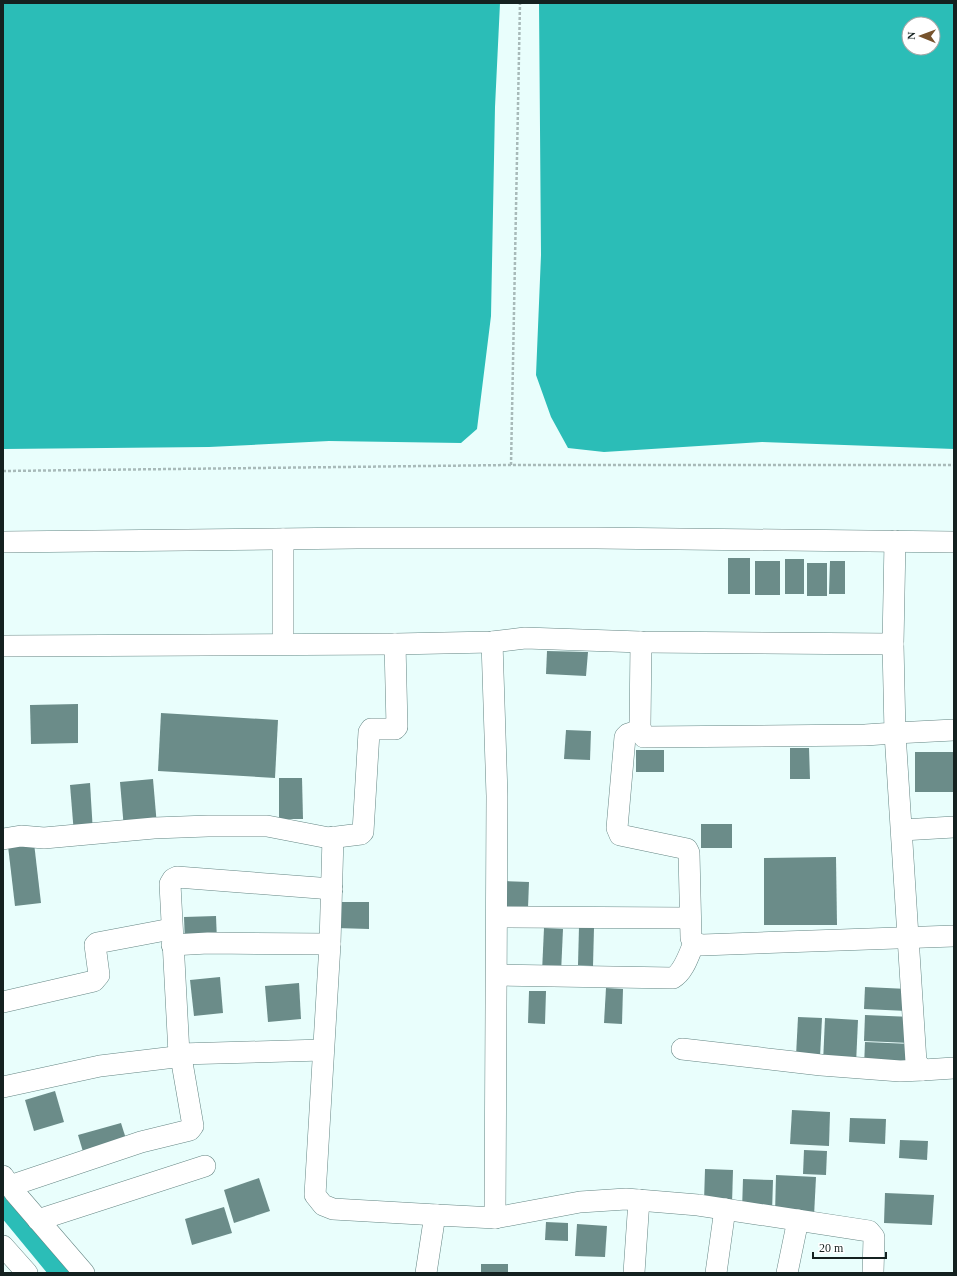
<svg xmlns="http://www.w3.org/2000/svg" width="957" height="1276" font-family="Georgia,serif">
	<style>
		.water { fill: #2bbdb7; fill-rule: evenodd }
		.lines { fill: none; stroke-linecap: round; stroke-linejoin: round }
		.canal { stroke: #2bbdb7; stroke-width: 26 }
		.building { fill: #6b8c89 }
		.street-casing { stroke: #658684; stroke-width: 22 }
		.path { stroke: #a8bab9; stroke-width: 2.5; stroke-dasharray: 3 2; stroke-linecap: butt }
		.street { stroke: #fff; stroke-width: 21 }
	</style>
	<rect width="100%" height="100%" fill="#e9fefc"/>
	<g class="water">
		<path d="M3 3H500L495 107 491 316 477 429 461 443 329 441 209 447 3 449Z"/>
		<path d="M539 3H954V449L762 442 604 452 568 448 551 417 536 375 541 255ZM909 24H933V48H909Z"/>
	</g>
	<g class="lines">
		<path class="canal" d="M3 1199 64 1273"/>
	</g>
	<g class="building">
		<rect x="728" y="558" width="22" height="36"/>
		<rect x="785" y="559" width="19" height="35"/>
		<rect x="755" y="561" width="25" height="34"/>
		<path d="M830 561H845V594H829Z"/>
		<rect x="807" y="563" width="20" height="33"/>
		<path d="M547 651 588 652 586 676 546 674Z"/>
		<path d="M78 704V743L31 744 30 705Z"/>
		<path d="M161 713 278 720 275 778 158 771Z"/>
		<path d="M566 730 591 731 590 760 564 759Z"/>
		<path d="M790 748H809L810 779H790Z"/>
		<rect x="636" y="750" width="28" height="22"/>
		<rect x="915" y="752" width="39" height="40"/>
		<path d="M279 778H302L303 819H279Z"/>
		<path d="M153 779 157 826 124 829 120 782Z"/>
		<path d="M90 783 93 833 74 834 70 785Z"/>
		<rect x="701" y="824" width="31" height="24"/>
		<path d="M34 843 41 903 15 906 8 846Z"/>
		<path d="M836 857 837 925H764V858Z"/>
		<path d="M503 881 529 882 528 908 502 907Z"/>
		<path d="M336 902H369V929L336 928Z"/>
		<path d="M216 916 217 941 185 943 184 917Z"/>
		<path d="M579 927 594 928 593 966 578 965Z"/>
		<path d="M544 928 563 929 561 973 542 972Z"/>
		<path d="M220 977 223 1013 194 1016 190 980Z"/>
		<path d="M299 983 301 1019 268 1022 265 986Z"/>
		<path d="M865 987 908 989 907 1011 864 1009Z"/>
		<path d="M606 988 623 989 622 1024 604 1023Z"/>
		<path d="M529 991H546L545 1024 528 1023Z"/>
		<path d="M865 1015 912 1017 910 1043 864 1041Z"/>
		<path d="M798 1017 822 1018 820 1057 796 1056Z"/>
		<path d="M825 1018 858 1020 856 1064 823 1063Z"/>
		<path d="M865 1042 911 1044 910 1069 864 1067Z"/>
		<path d="M55 1091 64 1122 34 1131 25 1100Z"/>
		<path d="M792 1110 830 1112 829 1146 790 1144Z"/>
		<path d="M850 1118 886 1119 885 1144 849 1142Z"/>
		<path d="M121 1123 127 1142 84 1155 78 1135Z"/>
		<path d="M900 1140 928 1141 927 1160 899 1158Z"/>
		<path d="M804 1150 827 1151 826 1175 803 1174Z"/>
		<path d="M705 1169 733 1170 732 1204 704 1202Z"/>
		<path d="M776 1175 816 1177 814 1216 775 1214Z"/>
		<path d="M259 1178 270 1211 234 1223 224 1190Z"/>
		<path d="M743 1179 773 1180 772 1212 742 1210Z"/>
		<path d="M885 1193 934 1195 932 1225 884 1223Z"/>
		<path d="M224 1207 232 1233 192 1245 185 1219Z"/>
		<path d="M546 1222 568 1223V1241L545 1240Z"/>
		<path d="M577 1224 607 1226 605 1257 575 1256Z"/>
		<rect x="481" y="1264" width="27" height="9"/>
	</g>
	<g class="lines">
		<g class="street-casing">
			<g id="street">
				<path d="M283 539V633"/>
				<path d="M3 542 357 538H596L954 542"/>
				<path d="M492 642 497 796 495 1218"/>
				<path d="M641 642 640 727 644 737 865 735 895 733 893 644 895 541"/>
				<path d="M3 646 395 644 492 642 525 638 641 642 893 644"/>
				<path d="M641 730 628 734 625 737 617 828 620 835 687 849 689 853 691 938 694 943 702 945 954 936"/>
				<path d="M954 730 895 733 916 1062 923 1070 954 1068"/>
				<path d="M902 830 954 827"/>
				<path d="M333 837 330 944 315 1195 323 1205 333 1209 437 1215"/>
				<path d="M3 839 21 836 44 838 154 828 208 826H267L329 838 361 834 363 832 369 732 371 729H395L397 727 395 644"/>
				<path d="M497 917 690 918"/>
				<path d="M172 945 208 943 330 944"/>
				<path d="M497 975 673 978C684 972 689 954 694 943"/>
				<path d="M3 1002 94 981 99 975 95 945 97 943 171 929"/>
				<path d="M682 1049 821 1065 900 1071 923 1070"/>
				<path d="M180 1054 323 1050"/>
				<path d="M3 1087 100 1066 175 1057 179 1054 170 884 173 879 177 877 332 889"/>
				<path d="M3 1176 15 1193 84 1273"/>
				<path d="M10 1186 141 1142 190 1130 193 1126 180 1051"/>
				<path d="M38 1220 205 1166"/>
				<path d="M3 1246 27 1273"/>
				<path d="M426 1273 434 1221 437 1215 495 1218 580 1202 626 1199 698 1205 869 1231 874 1237 873 1273"/>
				<path d="M634 1273 639 1200"/>
				<path d="M716 1273 725 1209"/>
				<path d="M787 1273 798 1220"/>
			</g>
		</g>
		<g class="path">
			<path d="M511 465 520 3"/>
			<path d="M3 471 511 465H954"/>
		</g>
		<use href="#street" class="street"/>
	</g>
	<rect width="957" height="1276" fill="none" stroke="#142120" stroke-width="8"/>
	<g transform="translate(921 36) rotate(271)"><circle r="19" fill="#ffffff" stroke="#a1a6a6"/>
	<path d="M0-3L7 15L0 10L-7 15Z" fill="#77532d"/>
	<text y="-6" font-size="11" font-weight="bold" text-anchor="middle" fill="#142120">N</text>
	</g>
	<path d="M813 1252v6h73v-6" fill="none" stroke="#142120" stroke-width="2"/>
	<text x="819" y="1252" font-size="12" fill="#142120" stroke="#ffffff" stroke-width="3" paint-order="stroke">20 m</text>
</svg>
